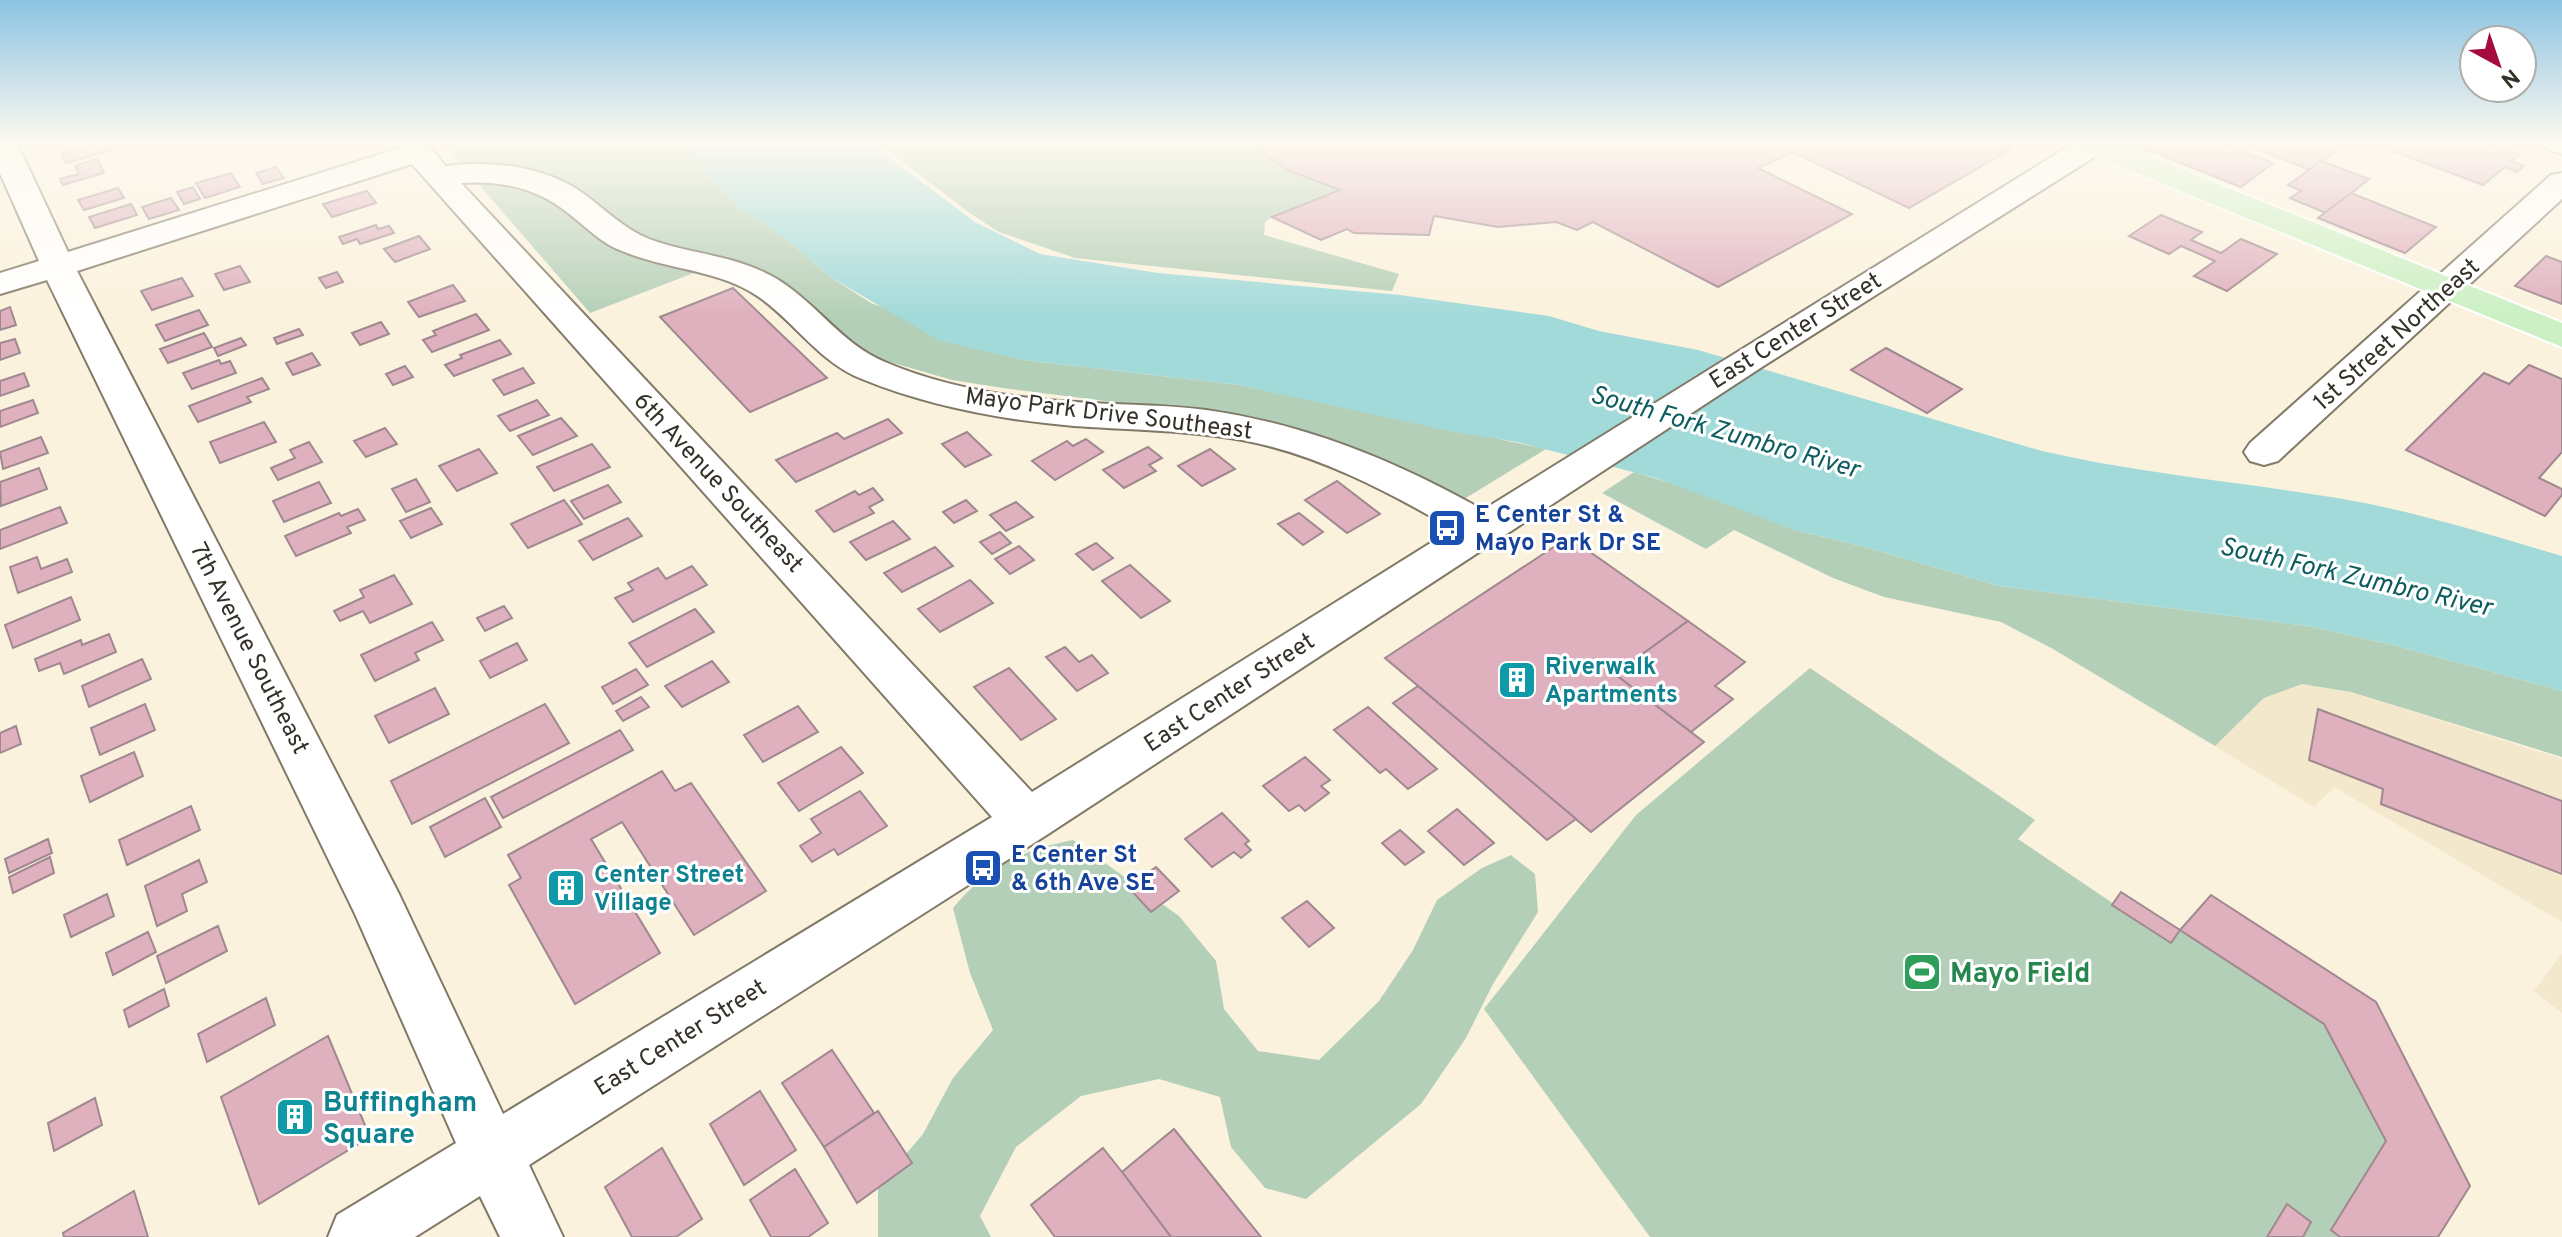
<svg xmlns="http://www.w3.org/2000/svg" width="2562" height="1237" font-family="Overpass,sans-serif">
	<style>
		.built { fill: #f4e8cc }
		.green { fill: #b4cfb7 }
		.water { fill: #a2dada }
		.building { fill: #dfb0be; stroke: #9f888f; stroke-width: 2 }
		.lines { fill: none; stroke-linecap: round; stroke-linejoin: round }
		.minor-casing { stroke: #817967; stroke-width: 4 }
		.major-casing { stroke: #fff; stroke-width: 4 }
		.minor { fill: #fff; fill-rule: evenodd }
		.major { fill: #ccf0c4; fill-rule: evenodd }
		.labels { text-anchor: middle; stroke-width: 6; stroke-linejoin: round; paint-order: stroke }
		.street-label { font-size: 24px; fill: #353129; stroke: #fff }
		.transit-label { font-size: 24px; font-weight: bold; fill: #164399; stroke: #fff; text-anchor: start }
		.culture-label { font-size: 24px; font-weight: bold; fill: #0d838f; stroke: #fff; text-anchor: start }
		.water-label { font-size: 26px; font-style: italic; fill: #0e5d5e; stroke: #fff }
		.near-leisure-label { font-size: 28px; font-weight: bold; fill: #27864d; stroke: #fff; text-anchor: start }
		.near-culture-label { font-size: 28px; font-weight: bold; fill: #0d838f; stroke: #fff; text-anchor: start }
	</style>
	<rect width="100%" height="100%" fill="#fbf2dd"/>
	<g class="built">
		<path d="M2302 684 2351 692 2562 759V922L2334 787 2314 807 2215 746 2265 698Z"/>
		<path d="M2562 954V1013L2534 991Z"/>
	</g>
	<g class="green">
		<path d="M690 143 702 169 739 208 790 242 830 277 871 303 1023 360 1239 385 1546 449 1456 504 1209 414 1003 388 952 380 883 360 847 340 777 285 699 271 590 313 444 144Z"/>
		<path d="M1254 143 1256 148 1288 170 1340 190 1272 217 1265 222 1264 235 1399 274 1392 291 1075 258 999 232 971 214 879 144Z"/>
		<path d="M1634 472 1694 490 1795 530 1865 547 1999 586 2308 626 2393 645 2562 691V757L2351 692 2302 684 2264 698 2215 746 2053 649 2001 622 1884 597 1833 578 1734 530 1706 549 1602 493Z"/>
		<path d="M1810 668 2035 820 2018 839 2170 942 2211 895 2376 1002 2470 1186 2438 1237H1650L1484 1009 1636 815Z"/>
		<path d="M1073 840 1179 916 1216 961 1224 1009 1258 1051 1319 1060 1379 1001 1413 950 1437 900 1482 868 1511 855 1535 874 1538 912 1493 984 1466 1038 1421 1104 1306 1199 1265 1188 1231 1147 1220 1097 1159 1079 1081 1096 1016 1147 980 1216 991 1237H878V1187L923 1134 953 1078 993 1030 970 973 953 908C987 867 1022 850 1073 840Z"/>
	</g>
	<path class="water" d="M870 143 975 222 1040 254 1158 273 1400 295 1549 316 1599 331 1698 350 2042 451C2141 474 2243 482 2343 499 2418 512 2490 535 2562 556V691L2393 645 2308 626 1999 586 1865 547 1795 530 1656 478 1517 442 1449 431 1239 385 1023 360 940 341 830 277 790 242 739 208 702 169 690 144Z"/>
	<g class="building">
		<path d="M95 143H115L118 148 66 163 61 153Z"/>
		<path d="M1254 143H1999L2011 149 1909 208 1793 152 1758 168 1852 214 1718 287 1593 222 1577 230 1556 222 1498 227 1434 216 1429 235 1354 233 1347 229 1321 240 1272 217 1340 190 1288 170 1256 148Z"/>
		<path d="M2150 143H2222L2273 163 2241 187 2143 148Z"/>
		<path d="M2242 143H2316L2335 151 2310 170Z"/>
		<path d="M2371 143H2489L2520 155 2511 161 2524 166 2517 172 2505 167 2483 185Z"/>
		<path d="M97 159 104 173 63 185 60 179 79 174 75 166Z"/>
		<path d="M2321 161 2369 179 2326 213 2290 198 2301 191 2288 185Z"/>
		<path d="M276 167 284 178 263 184 256 173Z"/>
		<path d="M231 173 240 187 205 198 196 183Z"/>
		<path d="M193 187 200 199 184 204 177 192Z"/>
		<path d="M118 188 124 198 84 210 78 200Z"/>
		<path d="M367 191 376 203 332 217 323 204Z"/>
		<path d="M2351 193 2436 227 2405 253 2318 218Z"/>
		<path d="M171 198 179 210 149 219 142 207Z"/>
		<path d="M131 204 137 215 95 228 89 217Z"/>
		<path d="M2161 215 2202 232 2191 240 2221 253 2241 239 2277 254 2227 291 2194 276 2215 261 2181 246 2169 254 2129 236Z"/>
		<path d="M376 225 378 229 389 226 394 233 360 244 357 239 343 244 339 237Z"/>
		<path d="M419 236 430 249 395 262 384 249Z"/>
		<path d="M2546 256 2562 262V304L2515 286Z"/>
		<path d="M240 266 250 282 224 290 215 274Z"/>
		<path d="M337 272 343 282 326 288 319 278Z"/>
		<path d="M182 278 193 296 152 310 141 291Z"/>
		<path d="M453 285 465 301 419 317 408 302Z"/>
		<path d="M733 288 827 378 750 412 660 317Z"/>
		<path d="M10 307 16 325 0 330V311Z"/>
		<path d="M199 310 208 325 165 341 156 325Z"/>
		<path d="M476 314 489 330 432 352 423 340 436 335 433 331Z"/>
		<path d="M381 322 389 334 360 345 352 333Z"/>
		<path d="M299 329 303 335 277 344 274 338Z"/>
		<path d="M204 333 212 347 168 363 160 349Z"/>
		<path d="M241 338 246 345 218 356 214 348Z"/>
		<path d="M15 339 20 353 0 360V343Z"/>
		<path d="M500 340 511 354 454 376 445 365 462 358 460 355Z"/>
		<path d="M1886 348 1962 389 1927 413 1851 370Z"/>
		<path d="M312 353 320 365 293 375 286 363Z"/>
		<path d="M219 360 221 364 230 361 236 373 192 389 183 373Z"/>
		<path d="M2529 365 2562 379V452L2539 478 2562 489V495L2545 516 2406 450 2484 373 2509 384Z"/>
		<path d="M405 366 413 377 393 385 386 374Z"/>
		<path d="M523 368 534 383 504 395 493 380Z"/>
		<path d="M24 373 29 386 0 396V381Z"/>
		<path d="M262 378 269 389 247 397 251 402 198 422 189 406Z"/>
		<path d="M33 400 38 413 0 427V411Z"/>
		<path d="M537 400 549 415 510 431 498 416Z"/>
		<path d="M561 418 577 436 533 455 518 436Z"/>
		<path d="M888 419 902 433 796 482 776 460 837 433 844 439Z"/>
		<path d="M264 422 276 442 220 463 210 442Z"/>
		<path d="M385 428 397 444 366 457 354 441Z"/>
		<path d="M967 432 991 455 965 467 942 444Z"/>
		<path d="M41 437 48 453 3 469 0 452Z"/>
		<path d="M1086 439 1103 452 1055 480 1032 461 1067 441 1073 446Z"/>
		<path d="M309 442 322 462 278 480 271 468 295 458 290 450Z"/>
		<path d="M592 444 610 467 554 491 537 467Z"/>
		<path d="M1148 447 1162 458 1149 465 1156 471 1124 488 1103 470Z"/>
		<path d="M479 449 497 473 457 491 439 466Z"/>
		<path d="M1210 449 1235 469 1202 486 1178 466Z"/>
		<path d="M39 468 47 489 1 506 0 482Z"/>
		<path d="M416 479 430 502 406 512 392 489Z"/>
		<path d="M1337 481 1380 514 1347 533 1305 500Z"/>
		<path d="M319 482 331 503 284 522 273 501Z"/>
		<path d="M608 485 621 502 584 519 571 501Z"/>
		<path d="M873 488 883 500 869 507 874 513 834 532 816 511 855 491 859 495Z"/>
		<path d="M564 500 582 524 528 548 511 524Z"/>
		<path d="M966 500 977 511 954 523 943 512Z"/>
		<path d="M1016 502 1033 517 1006 531 990 515Z"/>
		<path d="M60 507 67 523 0 549V530Z"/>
		<path d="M431 508 442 524 411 538 400 521Z"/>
		<path d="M358 509 365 520 347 527 351 533 296 556 285 536 339 513 341 516Z"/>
		<path d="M1299 513 1323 532 1303 545 1278 524Z"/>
		<path d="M628 518 642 536 593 560 579 541Z"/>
		<path d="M893 521 910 539 866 560 850 542Z"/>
		<path d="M1000 532 1011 543 992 554 980 542Z"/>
		<path d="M1569 537 1688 621 1615 674 1704 742 1591 832 1385 658Z"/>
		<path d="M1096 543 1113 558 1093 570 1076 554Z"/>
		<path d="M1019 546 1034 560 1010 574 995 559Z"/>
		<path d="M935 547 953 566 902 592 884 573Z"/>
		<path d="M37 557 41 569 67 559 72 572 18 593 10 567Z"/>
		<path d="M1130 565 1170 601 1141 618 1102 581Z"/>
		<path d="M692 566 707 585 633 622 615 598 633 590 628 583 658 568 666 579Z"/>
		<path d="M394 575 412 604 370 623 363 611 340 621 334 611 364 597 360 590Z"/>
		<path d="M970 580 993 603 940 632 918 609Z"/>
		<path d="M71 597 80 620 13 648 5 625Z"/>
		<path d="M504 606 512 618 485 631 477 618Z"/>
		<path d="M695 609 714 632 647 667 629 643Z"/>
		<path d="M1688 621 1745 662 1715 686 1733 699 1691 732 1615 674Z"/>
		<path d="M432 622 443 640 415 653 419 660 375 681 361 655Z"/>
		<path d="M109 634 116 652 64 674 60 663 39 671 35 659 81 640 82 645Z"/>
		<path d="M517 643 527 660 490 678 480 661Z"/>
		<path d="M1065 647 1079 662 1092 655 1108 673 1077 691 1046 657Z"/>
		<path d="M142 659 151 679 89 707 82 686Z"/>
		<path d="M712 661 729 682 682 707 665 686Z"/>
		<path d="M1009 668 1056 719 1021 740 974 687Z"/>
		<path d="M636 669 648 685 613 704 602 687Z"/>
		<path d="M1418 686 1576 819 1547 840 1393 703Z"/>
		<path d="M435 688 449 714 389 743 375 716Z"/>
		<path d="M641 697 649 707 623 721 616 711Z"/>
		<path d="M145 704 155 730 100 755 91 728Z"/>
		<path d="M545 704 569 743 412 824 391 781Z"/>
		<path d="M798 706 818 732 763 762 744 735Z"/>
		<path d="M1368 707 1437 769 1408 789 1386 769 1380 773 1334 730Z"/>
		<path d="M2318 709 2562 801V874L2381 804 2383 789 2309 760Z"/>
		<path d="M16 726 21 744 0 753V733Z"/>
		<path d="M620 730 633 750 503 818 491 797Z"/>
		<path d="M841 747 863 773 799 811 778 783Z"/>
		<path d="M134 752 143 776 90 802 81 776Z"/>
		<path d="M1305 757 1330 780 1321 786 1329 793 1305 811 1299 805 1289 811 1263 786Z"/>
		<path d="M662 771 675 791 691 783 766 891 694 935 622 822 591 839 660 953 575 1004 509 885 521 878 508 855Z"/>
		<path d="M860 791 887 826 838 855 834 849 812 862 800 846 821 833 811 819Z"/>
		<path d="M485 798 501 827 445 857 430 827Z"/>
		<path d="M191 806 200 830 127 865 119 840Z"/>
		<path d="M1457 809 1494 843 1464 865 1428 831Z"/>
		<path d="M1222 813 1249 841 1245 844 1251 850 1241 858 1234 852 1212 867 1185 839Z"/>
		<path d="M1400 830 1424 852 1405 865 1382 843Z"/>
		<path d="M48 839 52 853 9 873 5 859Z"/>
		<path d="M50 857 54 873 13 893 9 877Z"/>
		<path d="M199 860 207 882 182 894 187 911 157 926 145 886Z"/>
		<path d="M1156 867 1179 891 1151 912 1128 887Z"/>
		<path d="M2121 892 2180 930 2171 943 2112 905Z"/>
		<path d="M107 894 114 916 71 937 64 915Z"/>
		<path d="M2211 895 2376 1002 2470 1186 2438 1237H2340L2331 1230 2386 1141 2324 1024 2180 930Z"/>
		<path d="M1307 901 1334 928 1309 947 1282 918Z"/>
		<path d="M218 926 227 951 166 983 157 956Z"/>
		<path d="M148 932 156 952 113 975 106 953Z"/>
		<path d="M164 989 169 1006 129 1027 124 1010Z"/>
		<path d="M266 998 275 1025 207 1062 198 1034Z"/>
		<path d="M328 1036 370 1137 259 1204 221 1097Z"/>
		<path d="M832 1050 874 1113 824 1147 782 1083Z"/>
		<path d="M760 1091 796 1150 744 1185 710 1124Z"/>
		<path d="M95 1098 102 1125 54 1151 48 1123Z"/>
		<path d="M878 1111 912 1163 857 1203 824 1147Z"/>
		<path d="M1174 1129 1261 1237H1171L1122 1172Z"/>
		<path d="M662 1148 702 1219 676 1237H632L605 1187Z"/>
		<path d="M1103 1148 1122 1172 1171 1237H1055L1031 1205Z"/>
		<path d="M795 1169 828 1223 808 1237H771L750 1200Z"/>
		<path d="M134 1191 148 1237H64L63 1233Z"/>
		<path d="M2287 1204 2311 1222 2303 1237H2267Z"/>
	</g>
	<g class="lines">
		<g class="minor-casing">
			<g id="minor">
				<path d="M0 143H17L68 252 400 148 397 143H428L445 166C492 160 545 166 584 194 606 210 624 229 649 239 692 255 740 255 780 281 818 305 843 345 885 362 948 389 1023 400 1092 403 1130 405 1168 405 1206 410 1306 424 1396 461 1483 510L2074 143H2111L2107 149 1765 365 1045 836 529 1165 563 1237H500L480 1196 415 1237H328L337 1215 456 1143 355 914 47 280 0 294V273L39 261 0 173ZM412 164 992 817 503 1114 399 894 77 271ZM461 183C500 180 537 188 568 213 586 227 601 243 622 251 667 270 718 269 759 297 795 322 819 362 862 379 928 406 1003 420 1074 426 1130 430 1186 430 1242 440 1317 454 1387 491 1453 529L1032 792Z"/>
				<path d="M2542 143H2562V154L2546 149Z"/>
				<path d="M2562 173V199L2278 461 2264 465 2250 461 2244 452 2250 443 2551 175Z"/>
			</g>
		</g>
		<g class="major-casing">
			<path id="major" d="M2074 143H2117L2562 323V347L2078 149Z"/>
		</g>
		<use href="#minor" class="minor"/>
		<use href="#major" class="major"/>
	</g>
	<linearGradient id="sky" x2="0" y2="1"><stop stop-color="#8cc3e2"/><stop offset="0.45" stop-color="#fdf9f0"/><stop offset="1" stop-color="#fdf9f0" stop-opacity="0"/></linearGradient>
	<rect width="2562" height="317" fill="url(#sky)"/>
	<defs>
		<g id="bus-square" transform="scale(2)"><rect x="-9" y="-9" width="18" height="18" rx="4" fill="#1a4fb4" stroke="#fff"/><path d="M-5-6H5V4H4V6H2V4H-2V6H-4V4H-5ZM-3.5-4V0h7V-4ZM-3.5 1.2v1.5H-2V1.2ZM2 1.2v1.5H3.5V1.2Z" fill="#fff"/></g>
		<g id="building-square" transform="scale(2)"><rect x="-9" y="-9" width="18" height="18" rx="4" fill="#0f9aa8" stroke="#fff"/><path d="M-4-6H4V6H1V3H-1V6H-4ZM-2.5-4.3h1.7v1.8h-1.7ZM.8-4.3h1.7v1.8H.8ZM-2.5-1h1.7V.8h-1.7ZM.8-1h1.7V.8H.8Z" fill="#fff"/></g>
		<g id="stadium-square" transform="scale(2)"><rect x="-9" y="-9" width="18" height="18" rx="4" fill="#2e9e5b" stroke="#fff"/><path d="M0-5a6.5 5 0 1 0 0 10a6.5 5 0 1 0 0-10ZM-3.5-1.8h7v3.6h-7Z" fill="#fff"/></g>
	</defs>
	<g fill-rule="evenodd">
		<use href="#bus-square" x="1447" y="528"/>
		<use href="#building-square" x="1517" y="680"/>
		<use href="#bus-square" x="983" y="868"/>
		<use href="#building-square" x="566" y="888"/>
		<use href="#stadium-square" x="1922" y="972"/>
		<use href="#building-square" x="295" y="1117"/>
	</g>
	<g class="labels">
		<g class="street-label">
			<text transform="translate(1795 330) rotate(-32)" y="8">East Center Street</text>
			<text transform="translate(2396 334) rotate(-42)" y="8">1st Street Northeast</text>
			<text transform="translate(1109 413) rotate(7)" y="8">Mayo Park Drive Southeast</text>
			<text transform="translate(719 482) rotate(47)" y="8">6th Avenue Southeast</text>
			<text transform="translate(250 648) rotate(63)" y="8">7th Avenue Southeast</text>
			<text transform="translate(1229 692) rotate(-33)" y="8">East Center Street</text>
			<text transform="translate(680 1037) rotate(-32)" y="8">East Center Street</text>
		</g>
		<g class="transit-label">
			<text x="1475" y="522">E Center St &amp;<tspan x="1475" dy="28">Mayo Park Dr SE</tspan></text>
			<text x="1011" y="862">E Center St<tspan x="1011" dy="28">&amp; 6th Ave SE</tspan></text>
		</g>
		<g class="culture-label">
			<text x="1545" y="674">Riverwalk<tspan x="1545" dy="28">Apartments</tspan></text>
			<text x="594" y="882">Center Street<tspan x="594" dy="28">Village</tspan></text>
		</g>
		<g class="water-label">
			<text transform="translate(1725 431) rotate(16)" y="9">South Fork Zumbro River</text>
			<text transform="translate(2356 576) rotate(13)" y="9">South Fork Zumbro River</text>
		</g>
		<g class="near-leisure-label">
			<text x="1950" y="982">Mayo Field</text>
		</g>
		<g class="near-culture-label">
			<text x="323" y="1111">Buffingham<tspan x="323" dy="32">Square</tspan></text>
		</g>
	</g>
	<g transform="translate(2498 64) rotate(140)"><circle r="38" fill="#ffffff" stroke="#aeada9" stroke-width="2"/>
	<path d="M0-6L14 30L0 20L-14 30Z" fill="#a40940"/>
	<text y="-12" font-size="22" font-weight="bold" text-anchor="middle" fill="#353129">N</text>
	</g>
</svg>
